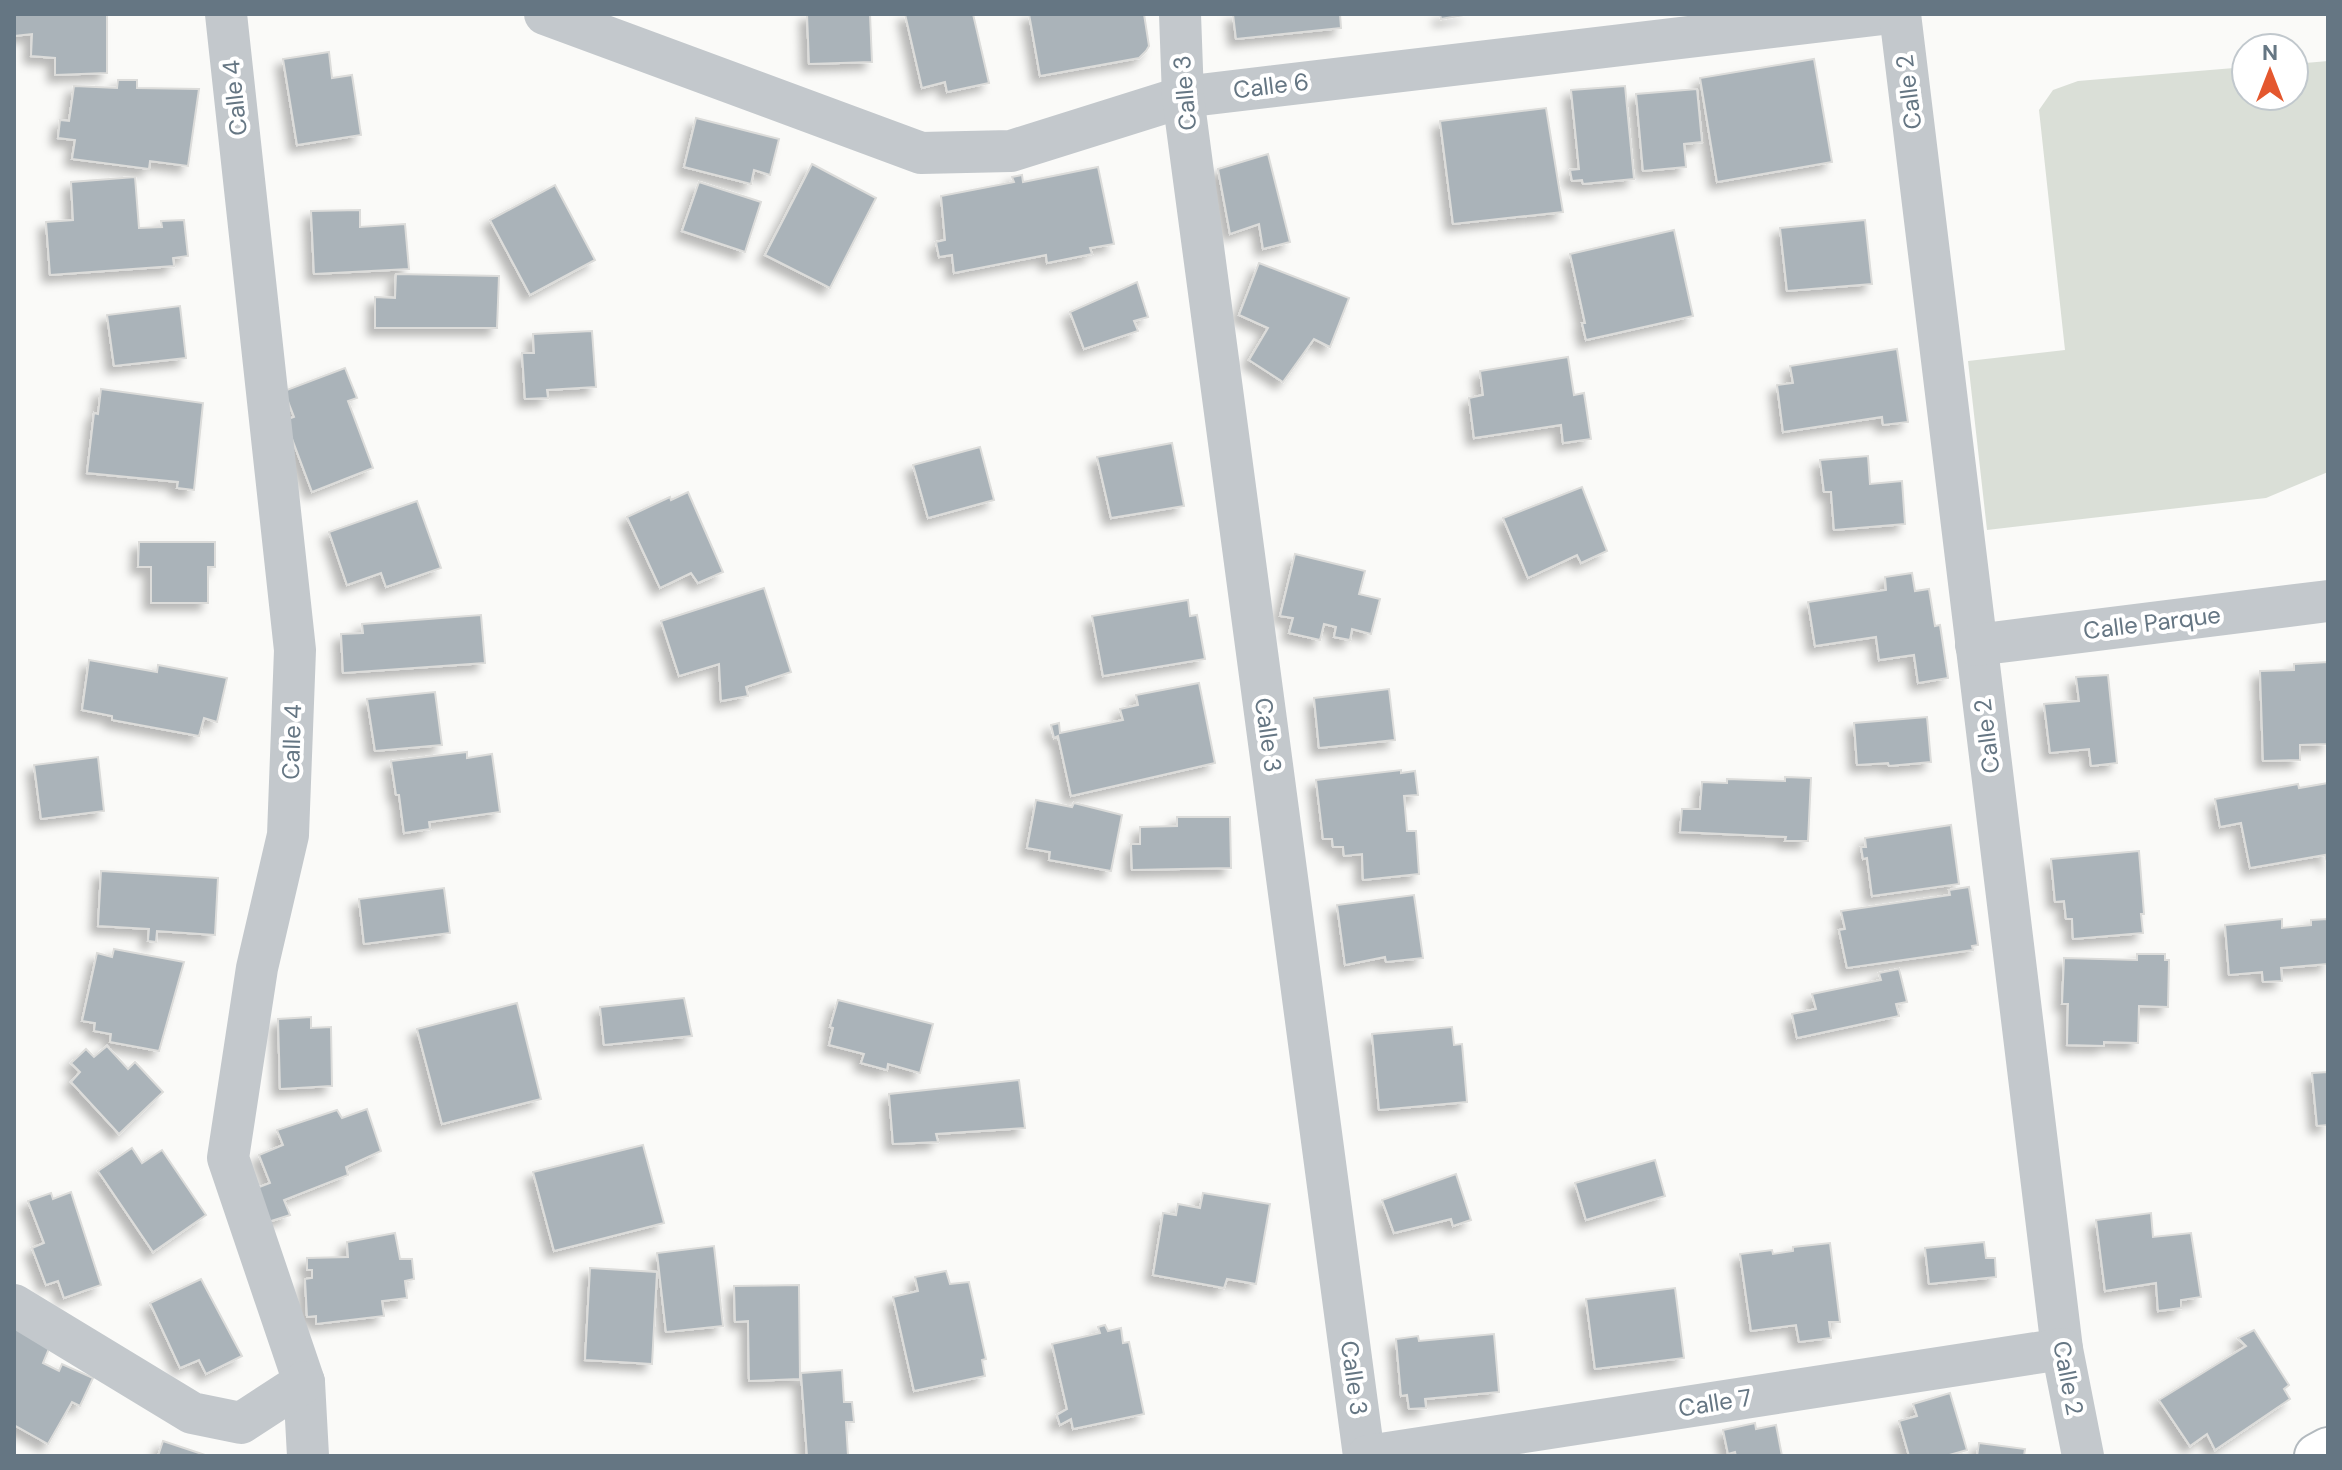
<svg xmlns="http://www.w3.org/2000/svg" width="2342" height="1470" font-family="'DM Sans',sans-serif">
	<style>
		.green { fill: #dadfd7 }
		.building { fill: #aab3b9; stroke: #dcdcda; stroke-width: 2; filter: url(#shadow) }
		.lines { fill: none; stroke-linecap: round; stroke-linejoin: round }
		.secondary-casing { stroke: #b3babf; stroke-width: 48 }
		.street { stroke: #c3c8cc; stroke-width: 42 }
		.secondary { stroke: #fff; stroke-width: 44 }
		.labels { text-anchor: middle; stroke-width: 8; stroke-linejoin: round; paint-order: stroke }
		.street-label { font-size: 24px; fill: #657683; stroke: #fff }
	</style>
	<defs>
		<filter id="shadow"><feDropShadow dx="-7" dy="7" stdDeviation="4" flood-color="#0004"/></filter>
	</defs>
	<rect width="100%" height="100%" fill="#fafaf8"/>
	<path class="green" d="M2328 61V472L2266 498 1987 530 1968 361 2065 350 2039 110 2053 90 2078 81 2246 67V96H2294V64Z"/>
	<g class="building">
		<path d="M14 14H107V73L55 75V58L31 56 32 34 14 36Z"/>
		<path d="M807 14H870L872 62 809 64Z"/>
		<path d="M905 14H973L989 83 947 92 945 82 922 88Z"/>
		<path d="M1029 14H1144L1149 46 1146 51 1139 58 1040 76Z"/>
		<path d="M1233 14H1340L1341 28 1236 39Z"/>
		<path d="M1440 14H1469L1441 19Z"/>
		<path d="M329 52 332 78 352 75 361 135 297 145 283 59Z"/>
		<path d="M1814 59 1832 162 1717 182 1700 78Z"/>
		<path d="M118 80H137V88L199 89 188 166 150 161 149 169 72 159 75 140 58 138 60 120 69 121 74 86 117 88Z"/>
		<path d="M1625 86 1634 179 1583 184 1582 180 1572 181 1570 170 1579 169 1571 90Z"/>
		<path d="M1697 89 1702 142 1684 144 1686 167 1643 171 1636 94Z"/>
		<path d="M1546 108 1563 212 1453 224 1440 121Z"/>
		<path d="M696 118 779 139 770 175 754 170 751 184 684 167Z"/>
		<path d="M1268 154 1290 242 1263 249 1259 224 1230 234 1218 169Z"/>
		<path d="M812 164 876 198 830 288 765 255Z"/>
		<path d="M1098 167 1114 244 1090 248 1092 254 1047 263 1046 255 954 273 952 255 939 257 936 242 945 240 941 196 1014 182 1012 177 1022 175 1023 182Z"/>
		<path d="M135 177 139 228 162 227 161 221 184 220 188 256 173 258 174 266 50 275 46 222 73 220 71 182Z"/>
		<path d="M699 182 761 202 745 252 682 231Z"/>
		<path d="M555 185 595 260 530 295 490 220Z"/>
		<path d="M360 210V227L405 224 409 269 314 274 311 211Z"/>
		<path d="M1865 220 1872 284 1787 291 1780 228Z"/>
		<path d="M1674 230 1693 316 1586 340 1582 323H1585L1570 254Z"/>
		<path d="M1259 263 1349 298 1330 347 1314 339 1283 382 1249 360 1268 328 1239 315Z"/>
		<path d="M396 274 499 276 497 328H375V297L395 298Z"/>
		<path d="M1137 282 1148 317 1134 321 1138 331 1084 349 1070 312Z"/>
		<path d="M180 306 186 358 114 366 107 315Z"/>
		<path d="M592 331 596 387 547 390 548 398 525 399 522 353H534L533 334Z"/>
		<path d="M1897 349 1908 422 1883 425 1882 417 1783 432 1777 385 1793 383 1790 366Z"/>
		<path d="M1568 357 1574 395 1584 393 1591 439 1563 443 1561 425 1474 438 1469 398 1483 395 1480 371Z"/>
		<path d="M345 368 357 398 348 401 373 468 312 492 285 420 294 417 284 391Z"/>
		<path d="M101 389 203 403 194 490 177 488 178 482 87 473 94 413 98 414Z"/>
		<path d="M1172 443 1184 506 1111 518 1097 457Z"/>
		<path d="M980 447 994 500 928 518 913 465Z"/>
		<path d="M1868 456 1870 484 1902 481 1905 524 1834 530 1831 492H1824L1820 460Z"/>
		<path d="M1582 487 1607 551 1581 563 1577 555 1528 578 1503 518Z"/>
		<path d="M688 492 723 572 698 583 691 573 660 588 627 517 670 497 671 500Z"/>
		<path d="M417 501 441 568 386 587 381 573 347 585 329 532Z"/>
		<path d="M139 542H215V567H208V603H151V567H138Z"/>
		<path d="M1295 554 1365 571 1359 594 1380 599 1371 634 1352 629 1350 640 1334 637 1336 627 1324 624 1320 640 1289 633 1293 618 1280 616Z"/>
		<path d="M1912 573 1915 591 1929 589 1935 626 1940 625 1948 678 1918 683 1914 655 1879 660 1876 637 1815 646 1808 602 1886 590 1885 577Z"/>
		<path d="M764 588 791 672 746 687 748 696 721 701 719 664 679 676 661 621Z"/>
		<path d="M1188 600 1190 616 1197 615 1205 659 1103 676 1092 616Z"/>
		<path d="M481 615 485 663 343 673 341 634 363 633 362 624Z"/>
		<path d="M89 660 157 672 158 665 227 678 217 722 204 718 199 736 112 720V716L82 710Z"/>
		<path d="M2328 662V744L2300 745V760L2263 761 2260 671 2294 670V664Z"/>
		<path d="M2108 675 2117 763 2091 766 2089 749 2050 753 2044 704 2079 701 2076 677Z"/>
		<path d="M1199 683 1215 763 1071 796 1058 736 1054 738 1051 725 1059 723 1060 733 1123 720 1120 709 1138 705 1136 695Z"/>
		<path d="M1389 689 1395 740 1319 748 1314 698Z"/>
		<path d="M435 692 442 745 375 751 367 699Z"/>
		<path d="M1927 717 1931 762 1889 766 1888 763 1857 765 1854 723Z"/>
		<path d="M467 752V758L492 754 500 812 429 822 430 829 404 833 399 795H396L391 761Z"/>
		<path d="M98 757 104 811 41 819 34 765Z"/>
		<path d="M1401 770V773L1415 771 1418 795 1404 796 1407 831H1416L1419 874 1363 880 1362 854 1344 856 1343 847H1333L1332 839H1323L1316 780Z"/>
		<path d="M1785 777 1811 778 1808 841H1785L1786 837 1680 832 1682 809H1700L1702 782 1727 783V779L1785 781Z"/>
		<path d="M2328 783V865L2325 855 2250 868 2241 823 2220 827 2215 799 2298 784 2299 788Z"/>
		<path d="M1036 800 1072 807 1074 803 1122 815 1111 871 1049 860 1050 852 1027 848Z"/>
		<path d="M1177 817H1230L1231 868 1132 870 1131 844H1140V827L1177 826Z"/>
		<path d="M1951 825 1959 884 1872 896 1867 858 1863 859 1861 847H1866L1865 838Z"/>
		<path d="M2139 851 2144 914H2141L2143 933 2073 939 2072 919H2066L2064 901 2055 902 2051 859Z"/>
		<path d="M101 871 218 878 215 935 157 931 156 942 148 941 149 929 98 926Z"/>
		<path d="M1969 887 1978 945 1972 946 1973 950 1847 968 1839 930 1845 929 1841 911 1950 895 1949 890Z"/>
		<path d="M444 888 450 933 364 944 359 899Z"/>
		<path d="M1414 895 1423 958 1386 962 1385 957 1345 965 1337 905Z"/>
		<path d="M2282 919V928L2311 925V920L2328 919V964L2281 968 2282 981 2263 982 2262 972 2229 975 2225 925Z"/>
		<path d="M114 949 184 962 159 1051 110 1042 111 1034 94 1031 95 1023 82 1021 97 953 112 957Z"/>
		<path d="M2137 954H2165V960H2169L2168 1007 2139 1006 2138 1043 2104 1042V1046L2067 1045 2068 1004H2062L2064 958 2137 960Z"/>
		<path d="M1899 969 1907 1002 1896 1004 1899 1016 1797 1038 1792 1014 1816 1009 1812 994 1881 980 1879 973Z"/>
		<path d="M684 998 692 1036 604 1045 600 1007Z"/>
		<path d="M838 1000 933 1024 920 1073 888 1064 887 1070 861 1063 864 1054 829 1045 833 1028 830 1027Z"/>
		<path d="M517 1003 541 1099 442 1124 417 1029Z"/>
		<path d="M311 1017V1028L331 1027 332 1086 280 1089 278 1019Z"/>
		<path d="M1452 1027 1454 1045 1462 1044 1467 1102 1379 1110 1372 1034Z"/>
		<path d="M107 1046 128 1069 135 1062 163 1092 119 1134 71 1082 80 1072 71 1063 86 1049 94 1057Z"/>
		<path d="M2328 1072V1125L2317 1126 2312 1073Z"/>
		<path d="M1019 1080 1025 1128 936 1134 938 1142 893 1144 889 1094Z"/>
		<path d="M367 1109 381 1151 346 1167 348 1175 284 1200 290 1215 265 1223 254 1189 270 1183 259 1155 283 1145 277 1130 337 1110 342 1118Z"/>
		<path d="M643 1145 664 1223 554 1251 533 1172Z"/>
		<path d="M132 1148 142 1163 162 1150 206 1215 153 1252 98 1171Z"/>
		<path d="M1655 1160 1665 1196 1586 1220 1575 1183Z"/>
		<path d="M1456 1174 1471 1220 1453 1226 1451 1219 1394 1233 1382 1200Z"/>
		<path d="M71 1192 101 1285 64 1298 58 1281 46 1285 32 1248 44 1243 28 1201 51 1193 53 1199Z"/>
		<path d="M1203 1193 1270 1204 1256 1284 1227 1279 1224 1288 1153 1275 1163 1213 1176 1215 1178 1204 1200 1208Z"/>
		<path d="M2151 1213 2153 1237 2191 1233 2201 1297 2181 1300V1308L2158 1311 2156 1283 2105 1291 2096 1220Z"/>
		<path d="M395 1233 400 1259H412L414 1279 405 1281 407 1298 382 1301 384 1316 316 1324V1316L307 1317 305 1279 312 1278V1270H307V1258L348 1257 347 1242Z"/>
		<path d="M1984 1242 1986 1258H1995L1996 1277 1929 1284 1925 1248Z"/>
		<path d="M1830 1243 1840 1322H1829L1831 1338 1799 1342 1796 1325 1751 1331 1740 1254 1772 1250 1773 1254 1793 1251V1247Z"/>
		<path d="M714 1246 723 1326 666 1332 657 1253Z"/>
		<path d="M590 1268 657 1272 652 1364 585 1360Z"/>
		<path d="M946 1271 950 1284 969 1282 986 1359 982 1360 985 1376 914 1391 893 1297 918 1291 915 1277Z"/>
		<path d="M201 1279 242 1356 206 1374 199 1360 180 1368 150 1303Z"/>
		<path d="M799 1285 800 1379 749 1381 748 1321 735 1322 734 1286Z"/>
		<path d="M1675 1288 1684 1358 1595 1369 1586 1299Z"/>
		<path d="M1105 1325 1108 1331 1121 1328 1123 1343 1129 1342 1144 1414 1073 1429 1071 1419 1060 1425 1057 1415 1067 1409 1052 1344 1100 1333 1098 1327Z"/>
		<path d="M14 1328 51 1344 43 1363 59 1371 62 1364 93 1378 80 1406 72 1402 48 1444 14 1425Z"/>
		<path d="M2254 1330 2289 1385 2284 1389 2290 1399 2215 1450 2207 1434 2190 1446 2159 1400 2246 1346 2238 1338Z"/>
		<path d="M1494 1334 1499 1392 1425 1399 1426 1408 1409 1409 1407 1395 1401 1396 1396 1339 1418 1336 1419 1341Z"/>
		<path d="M842 1370 844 1402H852L854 1422H846L848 1456H807L801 1373Z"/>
		<path d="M1950 1393 1967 1450 1946 1456H1909L1899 1421 1917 1416 1913 1404Z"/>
		<path d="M1755 1423 1756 1429 1776 1425 1782 1456H1736L1735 1452 1728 1454 1723 1430Z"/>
		<path d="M163 1441 208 1456H158Z"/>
		<path d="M1979 1443 2025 1449 2024 1456H1977Z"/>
	</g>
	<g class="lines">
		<g class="secondary-casing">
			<path id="secondary" d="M2317 1456 2328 1450"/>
		</g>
		<g class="street">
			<path d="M226 14 295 650 288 835 257 968 228 1158 304 1382 308 1456"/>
			<path d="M545 14 921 153 1011 151 1183 97 1883 14"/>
			<path d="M1180 14 1183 97 1364 1456"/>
			<path d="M1900 14 2062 1349 2083 1456"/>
			<path d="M1976 645 2328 601"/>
			<path d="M14 1305 192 1413 241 1423 304 1382"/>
			<path d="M1368 1456 2062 1349"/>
		</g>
		<use href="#secondary" class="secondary"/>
	</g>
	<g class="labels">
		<g class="street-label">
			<text transform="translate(1271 86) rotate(-7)" y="8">Calle 6</text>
			<text transform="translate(1909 92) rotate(-97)" y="8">Calle 2</text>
			<text transform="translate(1185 93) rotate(-95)" y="8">Calle 3</text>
			<text transform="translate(235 98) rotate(-96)" y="8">Calle 4</text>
			<text transform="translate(2152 623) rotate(-7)" y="8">Calle Parque</text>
			<text transform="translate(1268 735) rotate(82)" y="8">Calle 3</text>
			<text transform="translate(1987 736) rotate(-97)" y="8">Calle 2</text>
			<text transform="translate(292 742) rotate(-88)" y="8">Calle 4</text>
			<text transform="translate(1354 1378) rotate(82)" y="8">Calle 3</text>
			<text transform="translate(2068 1378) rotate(79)" y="8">Calle 2</text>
			<text transform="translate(1715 1403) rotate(-9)" y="8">Calle 7</text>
		</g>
	</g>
	<rect width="2342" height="1470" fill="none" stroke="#657683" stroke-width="32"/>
	<g transform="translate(2270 72)"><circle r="38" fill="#ffffff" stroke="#c1c8cd" stroke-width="2"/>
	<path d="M0-6L14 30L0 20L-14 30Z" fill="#e4572e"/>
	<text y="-12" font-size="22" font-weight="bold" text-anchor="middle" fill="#657683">N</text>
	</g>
</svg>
